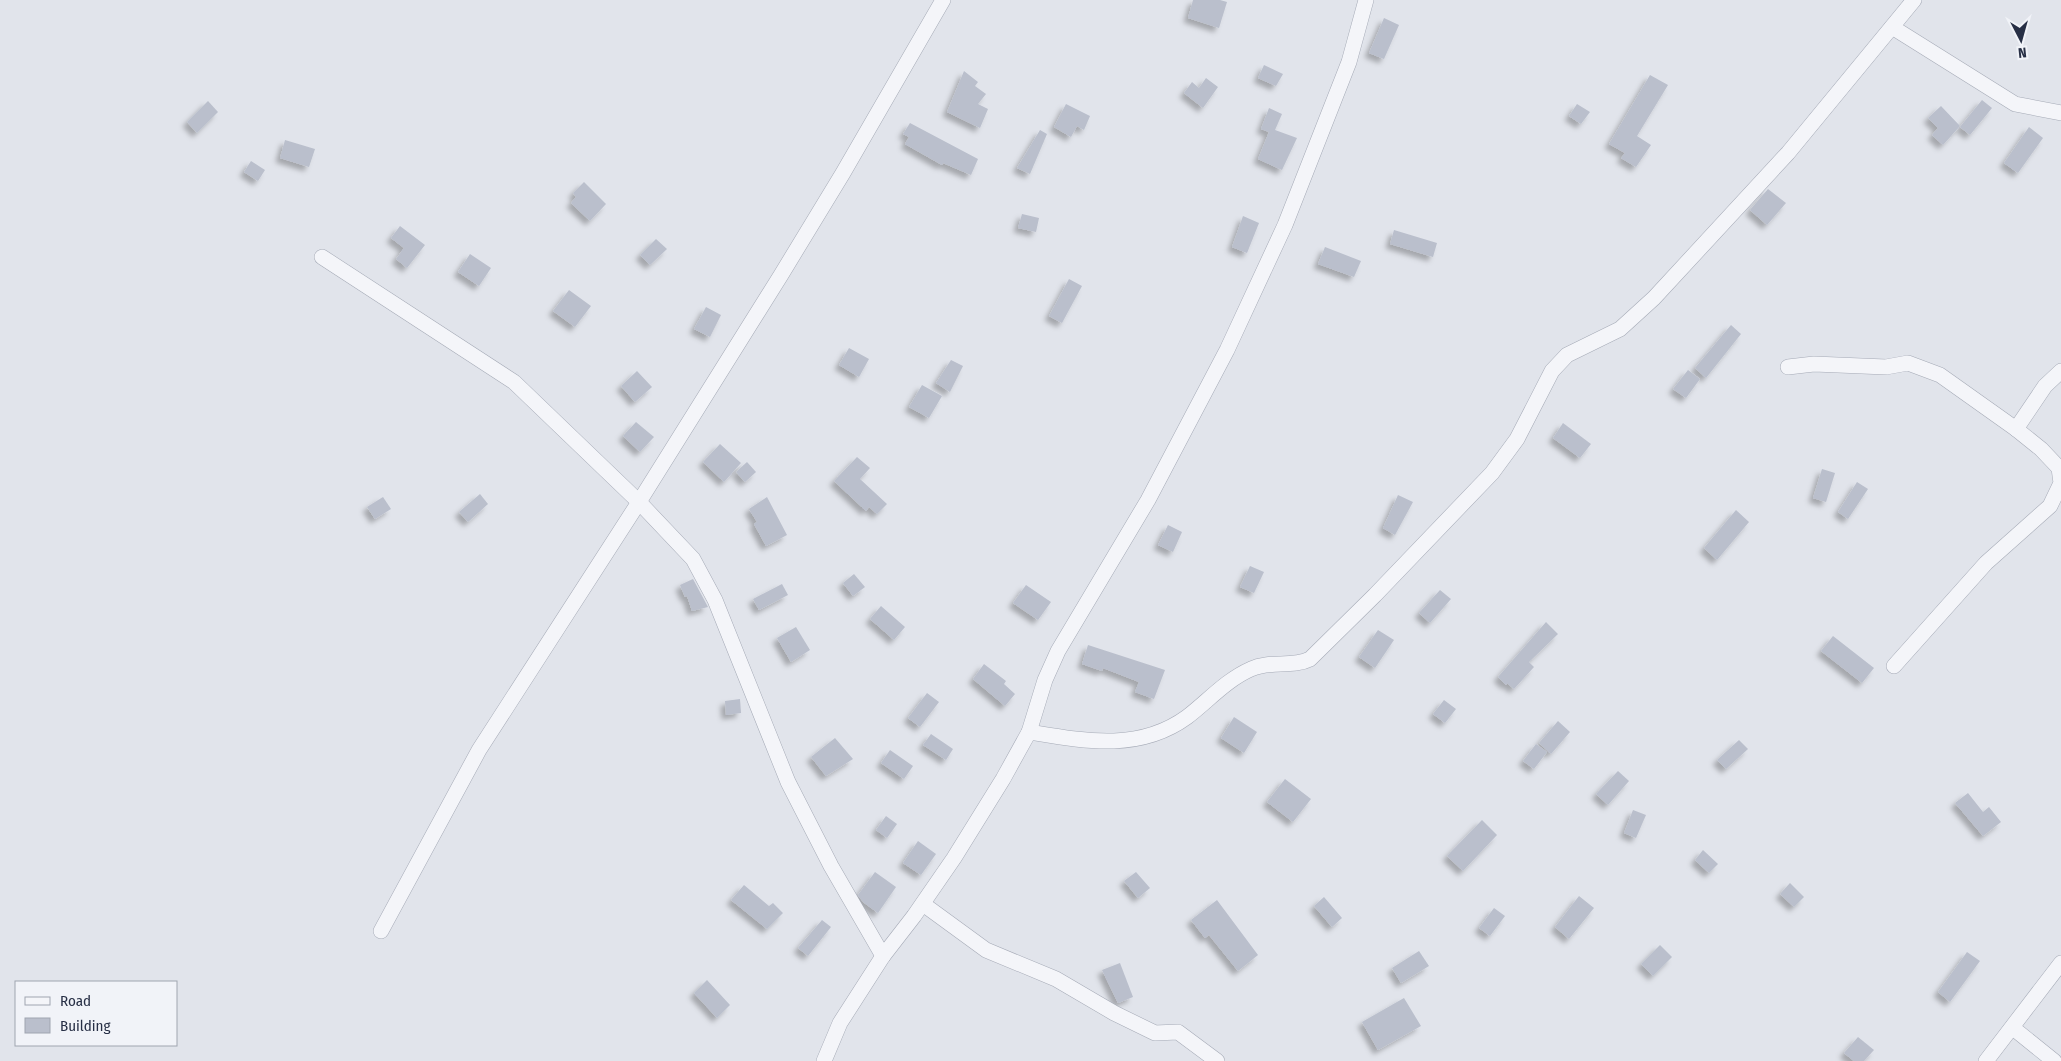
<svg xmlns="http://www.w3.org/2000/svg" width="2061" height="1061" font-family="'Fira Sans Condensed',sans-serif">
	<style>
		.building { fill: #babfcc; filter: url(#shadow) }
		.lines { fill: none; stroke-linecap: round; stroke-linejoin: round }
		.street-casing { stroke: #a5aab6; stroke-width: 16 }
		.street { stroke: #f4f5f9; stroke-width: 15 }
	</style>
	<defs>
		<filter id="shadow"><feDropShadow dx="-4.5" dy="4.5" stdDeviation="2.5" flood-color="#0004"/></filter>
	</defs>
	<rect width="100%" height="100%" fill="#e1e4eb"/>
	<g class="building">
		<path d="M1193 0H1220L1227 2 1219 28 1188 18Z"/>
		<path d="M1384 18 1399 25 1384 59 1369 53Z"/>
		<path d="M1264 65 1283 74 1276 86 1258 78Z"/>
		<path d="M964 71 978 82 975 86 986 94 978 104 988 109 980 128 947 112Z"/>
		<path d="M1650 75 1668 85 1637 136 1651 145 1636 167 1621 158 1625 153 1609 144Z"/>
		<path d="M1206 78 1218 87 1203 108 1184 93 1192 82 1199 88Z"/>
		<path d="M1982 100 1992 108 1970 135 1960 127Z"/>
		<path d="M208 101 218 112 197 133 187 122Z"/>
		<path d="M1066 104 1090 116 1084 130 1077 126 1071 137 1054 127Z"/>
		<path d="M1577 104 1590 112 1581 124 1569 116Z"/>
		<path d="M1941 106 1960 126 1943 145 1932 135 1938 128 1928 118Z"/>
		<path d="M1269 108 1282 114 1275 130 1297 138 1282 170 1258 159 1269 132 1261 129Z"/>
		<path d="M910 123 978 159 971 175 943 163 942 165 905 144 909 137 903 134Z"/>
		<path d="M2029 127 2043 138 2018 173 2004 163Z"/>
		<path d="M1040 130 1047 134 1030 174 1017 168Z"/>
		<path d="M285 140 315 149 309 167 280 158Z"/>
		<path d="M251 161 265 170 258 181 244 172Z"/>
		<path d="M584 182 606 204 590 221 571 203 576 197 573 193Z"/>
		<path d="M1768 189 1786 203 1767 225 1750 210Z"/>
		<path d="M1022 214 1039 218 1036 232 1018 228Z"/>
		<path d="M1243 216 1259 223 1247 253 1232 247Z"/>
		<path d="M400 226 425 245 407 268 396 259 404 248 391 238Z"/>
		<path d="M1394 230 1437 243 1433 257 1390 244Z"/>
		<path d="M656 239 667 249 650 265 640 255Z"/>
		<path d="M1325 247 1361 261 1354 277 1318 264Z"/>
		<path d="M470 254 491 268 479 286 458 272Z"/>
		<path d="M1069 279 1082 286 1062 323 1049 316Z"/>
		<path d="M569 290 591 306 575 327 553 311Z"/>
		<path d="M706 307 721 315 710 337 694 329Z"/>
		<path d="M1731 325 1741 334 1706 378 1695 368Z"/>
		<path d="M849 348 869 359 859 377 839 365Z"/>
		<path d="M951 360 963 366 950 392 936 383Z"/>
		<path d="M1688 370 1700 379 1686 398 1673 389Z"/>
		<path d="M637 371 652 387 635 402 621 386Z"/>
		<path d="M922 385 942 396 929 418 909 407Z"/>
		<path d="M636 422 654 437 640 452 623 436Z"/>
		<path d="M1563 423 1591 444 1580 458 1553 438Z"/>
		<path d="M720 444 741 463 724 482 703 462Z"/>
		<path d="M857 457 870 468 860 479 887 504 877 514 869 507 866 511 834 481Z"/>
		<path d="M747 462 756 472 745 482 736 472Z"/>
		<path d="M1822 469 1835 473 1826 502 1813 498Z"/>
		<path d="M1857 482 1868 489 1848 519 1838 512Z"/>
		<path d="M480 494 488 504 468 522 459 512Z"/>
		<path d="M1398 495 1413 502 1395 535 1383 528Z"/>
		<path d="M383 497 391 509 375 519 367 507Z"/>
		<path d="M767 497 787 535 766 546 754 524 757 522 749 509Z"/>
		<path d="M1736 510 1749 522 1717 560 1704 548Z"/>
		<path d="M1168 525 1182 532 1173 552 1158 545Z"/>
		<path d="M1250 566 1264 572 1254 593 1240 587Z"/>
		<path d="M854 574 865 587 853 596 843 583Z"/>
		<path d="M693 579 708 607 692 611 687 596 685 597 680 585Z"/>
		<path d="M782 584 788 595 759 610 753 599Z"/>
		<path d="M1026 585 1051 602 1038 620 1013 603Z"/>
		<path d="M1440 590 1451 599 1430 623 1419 613Z"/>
		<path d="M881 606 905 627 894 640 870 619Z"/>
		<path d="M1546 622 1558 634 1529 662 1534 667 1514 689 1507 683 1506 685 1498 677Z"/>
		<path d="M796 627 810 650 791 662 777 638Z"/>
		<path d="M1378 630 1394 640 1375 668 1359 657Z"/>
		<path d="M1833 636 1874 668 1862 683 1821 651Z"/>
		<path d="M1088 645 1165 670 1154 699 1135 692 1139 682 1103 668 1102 671 1082 664Z"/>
		<path d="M984 664 1006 681 1004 684 1015 694 1005 706 973 679Z"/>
		<path d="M927 693 939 702 920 727 908 718Z"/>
		<path d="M740 699 741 713 726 715 725 701Z"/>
		<path d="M1444 700 1456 709 1445 723 1433 714Z"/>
		<path d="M1234 717 1257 732 1244 753 1221 738Z"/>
		<path d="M1558 721 1570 732 1551 754 1539 743Z"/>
		<path d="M931 734 953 749 946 760 923 745Z"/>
		<path d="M835 738 853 759 826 776 811 757Z"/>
		<path d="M1739 740 1748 749 1726 769 1717 760Z"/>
		<path d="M1536 744 1547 752 1534 769 1523 761Z"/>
		<path d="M890 750 913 766 904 779 881 763Z"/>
		<path d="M1618 771 1629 781 1608 805 1596 794Z"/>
		<path d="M1285 779 1311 799 1293 822 1267 802Z"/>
		<path d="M1968 793 1983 812 1989 807 2001 822 1983 836 1955 803Z"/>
		<path d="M1633 810 1646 815 1636 838 1624 833Z"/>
		<path d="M886 816 897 824 887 838 876 830Z"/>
		<path d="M1482 820 1497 835 1463 871 1447 856Z"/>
		<path d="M918 841 936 854 921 875 903 863Z"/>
		<path d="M1703 850 1718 864 1709 873 1695 860Z"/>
		<path d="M875 872 896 887 878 913 863 902 858 895Z"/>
		<path d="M1136 872 1150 888 1138 898 1124 881Z"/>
		<path d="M1790 883 1804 897 1794 907 1780 894Z"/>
		<path d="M744 885 769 906 773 903 783 913 767 929 731 900Z"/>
		<path d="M1579 896 1594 908 1569 939 1555 927Z"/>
		<path d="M1324 897 1342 918 1332 927 1314 906Z"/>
		<path d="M1217 900 1258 955 1238 971 1209 935 1205 938 1191 920Z"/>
		<path d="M1494 908 1505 916 1490 936 1479 928Z"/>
		<path d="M822 920 831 927 808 956 798 948Z"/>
		<path d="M1660 945 1672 957 1653 976 1641 964Z"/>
		<path d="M1419 951 1429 966 1401 983 1392 968Z"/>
		<path d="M1967 952 1980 961 1950 1002 1938 992Z"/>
		<path d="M1120 963 1133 997 1118 1003 1102 970Z"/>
		<path d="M707 980 730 1005 717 1018 694 993Z"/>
		<path d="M1404 998 1421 1026 1378 1050 1362 1022Z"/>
		<path d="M1858 1037 1874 1050 1864 1061H1854L1844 1053Z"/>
	</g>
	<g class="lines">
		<g class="street-casing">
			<g id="street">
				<path d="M1892 27 2015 104 2061 113"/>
				<path d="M322 257 514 382 639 502 693 559 715 600 788 782 831 866 883 956"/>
				<path d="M1788 367 1814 364 1886 367 1908 363 1940 375 2016 429 2041 449 2059 468 2061 483 2050 506 1986 563 1894 666"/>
				<path d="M2016 429 2045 386 2061 371"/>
				<path d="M1029 732C1084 741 1139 752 1187 717 1208 701 1226 680 1251 669 1270 660 1292 668 1310 659L1375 595 1492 473 1517 439 1552 371 1567 355 1620 329 1654 298 1788 153 1914 0"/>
				<path d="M923 904 986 950 1056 979 1114 1013 1155 1033 1178 1032 1217 1061"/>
				<path d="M381 931 479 750 639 502 781 275 843 173 943 0"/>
				<path d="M2013 1028 2054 1061"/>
				<path d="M824 1061 840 1023 883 956 914 916 954 858 1003 779 1029 732 1045 680 1058 651 1148 500 1227 350 1285 225 1349 62 1366 0"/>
				<path d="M1986 1061 2061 963"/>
			</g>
		</g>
		<use href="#street" class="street"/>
	</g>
	<rect x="15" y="981" width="162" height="65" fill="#f1f3f8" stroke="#a0a5b0"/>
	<rect x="25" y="997" width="25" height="8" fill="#f4f5f9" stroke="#a0a5b0"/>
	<text x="60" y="1006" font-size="15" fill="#272f45">Road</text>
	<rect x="25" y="1018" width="25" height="15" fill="#babfcc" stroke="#a0a5b0"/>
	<text x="60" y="1031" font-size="15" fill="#272f45">Building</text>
	<g transform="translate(2021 40) rotate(174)" stroke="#f1f3f8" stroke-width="4" paint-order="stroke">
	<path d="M0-4L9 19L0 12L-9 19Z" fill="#272f45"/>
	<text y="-8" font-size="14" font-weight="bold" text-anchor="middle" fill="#272f45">N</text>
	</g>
</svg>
